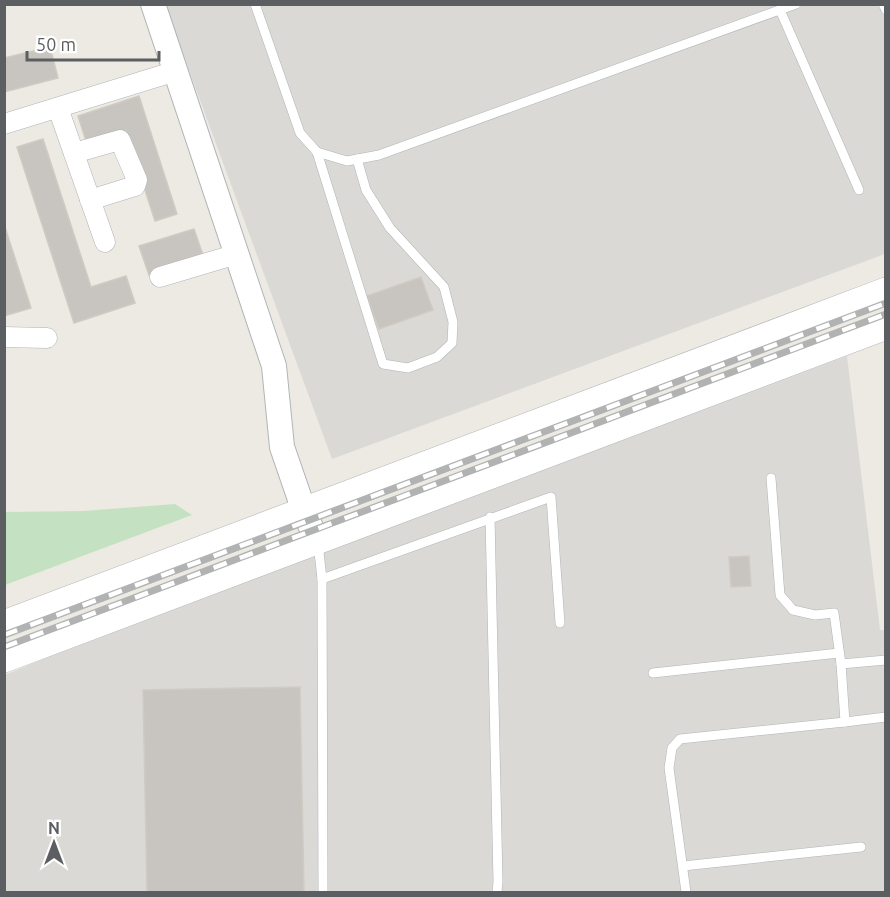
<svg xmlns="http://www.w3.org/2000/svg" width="890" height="897" font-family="Ubuntu,sans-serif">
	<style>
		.industrial { fill: #dbd9d5 }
		.green { fill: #c4e2c2 }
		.building { fill: #c8c5c0; stroke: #d0cbc2; stroke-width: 1.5 }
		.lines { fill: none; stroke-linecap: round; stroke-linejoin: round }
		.service-casing { stroke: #b0b4b7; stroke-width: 10 }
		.minor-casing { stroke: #b0b4b7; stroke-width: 21 }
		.tertiary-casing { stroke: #b0b4b7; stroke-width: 26 }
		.secondary-casing { stroke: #b0b3b7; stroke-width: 28 }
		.service { stroke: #fff; stroke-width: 9 }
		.minor { stroke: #fff; stroke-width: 20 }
		.tertiary { stroke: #fff; stroke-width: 24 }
		.secondary { stroke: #fff; stroke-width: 27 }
		.rail-casing { stroke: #b1b2b2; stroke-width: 7 }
		.rail { stroke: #fff; stroke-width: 4.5; stroke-dasharray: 14; stroke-linecap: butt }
	</style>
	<rect width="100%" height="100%" fill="#eceae3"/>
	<g class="industrial">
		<path d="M165 5H885V254L332 459Z"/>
		<path d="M847 356 880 630H885V892H5V675L124 625Z"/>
	</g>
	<path class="green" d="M175 504 192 515 5 585V512L83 511Z"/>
	<g class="building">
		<path d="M50 47 58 78 4 92V58Z"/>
		<path d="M139 96 177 214 155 221 126 131 87 144 78 116Z"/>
		<path d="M43 139 91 287 126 276 135 303 74 323 17 147Z"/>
		<path d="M4 224 31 308 4 316Z"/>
		<path d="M194 229 204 258 149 275 139 246Z"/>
		<path d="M421 277 433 310 379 329 367 296Z"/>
		<path d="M749 556 751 586 731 587 729 557Z"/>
		<path d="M300 687 304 892H147L143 690Z"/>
	</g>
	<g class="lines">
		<g class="service-casing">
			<g id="service">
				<path d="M255 4 300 133 317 152 347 161 379 155 796 4"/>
				<path d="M883 4 886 10"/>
				<path d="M780 10 859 190"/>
				<path d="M317 152 383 364 408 368 437 357 452 343 453 322 444 287 390 228 366 190 357 159"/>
				<path d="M771 478 780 595 793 610 815 615 834 613 841 664 886 660"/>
				<path d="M490 517 498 882 497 892"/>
				<path d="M318 543 322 579 323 892"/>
				<path d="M322 579 551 497 560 623"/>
				<path d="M841 664 845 722 886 717"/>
				<path d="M653 673 839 653"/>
				<path d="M683 866 861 847"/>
				<path d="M686 892 669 768 672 748 680 739 845 722"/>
			</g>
		</g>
		<g class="minor-casing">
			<g id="minor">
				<path d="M58 108 105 242"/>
				<path d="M4 124 176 71"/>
				<path d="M74 153 120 140 137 180 135 186 90 200"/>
				<path d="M160 277 237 254"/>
				<path d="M4 337 47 338"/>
			</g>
		</g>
		<g class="tertiary-casing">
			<path id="tertiary" d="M153 4 274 366 282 447 304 511 317 541"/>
		</g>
		<g class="secondary-casing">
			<g id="secondary">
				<path d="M4 624 886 291"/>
				<path d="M4 659 886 326"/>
			</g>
		</g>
		<use href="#service" class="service"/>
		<use href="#minor" class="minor"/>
		<use href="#tertiary" class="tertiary"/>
		<use href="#secondary" class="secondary"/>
		<g class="rail-casing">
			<g id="rail">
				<path d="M4 635 886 303"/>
				<path d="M4 647 886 314"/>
			</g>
		</g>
		<use href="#rail" class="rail"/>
	</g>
	<rect width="890" height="897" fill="none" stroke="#5b5f62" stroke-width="12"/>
	<g transform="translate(54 843)" stroke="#ffffff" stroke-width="4.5" paint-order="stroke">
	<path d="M0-4.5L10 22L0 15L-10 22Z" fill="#5b5f62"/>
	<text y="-9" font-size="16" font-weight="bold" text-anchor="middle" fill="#5b5f62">N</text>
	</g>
	<path d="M27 51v9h132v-9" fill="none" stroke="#5b5f62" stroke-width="3"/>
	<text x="36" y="51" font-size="18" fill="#5b5f62" stroke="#ffffff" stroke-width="4.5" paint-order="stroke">50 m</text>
</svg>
